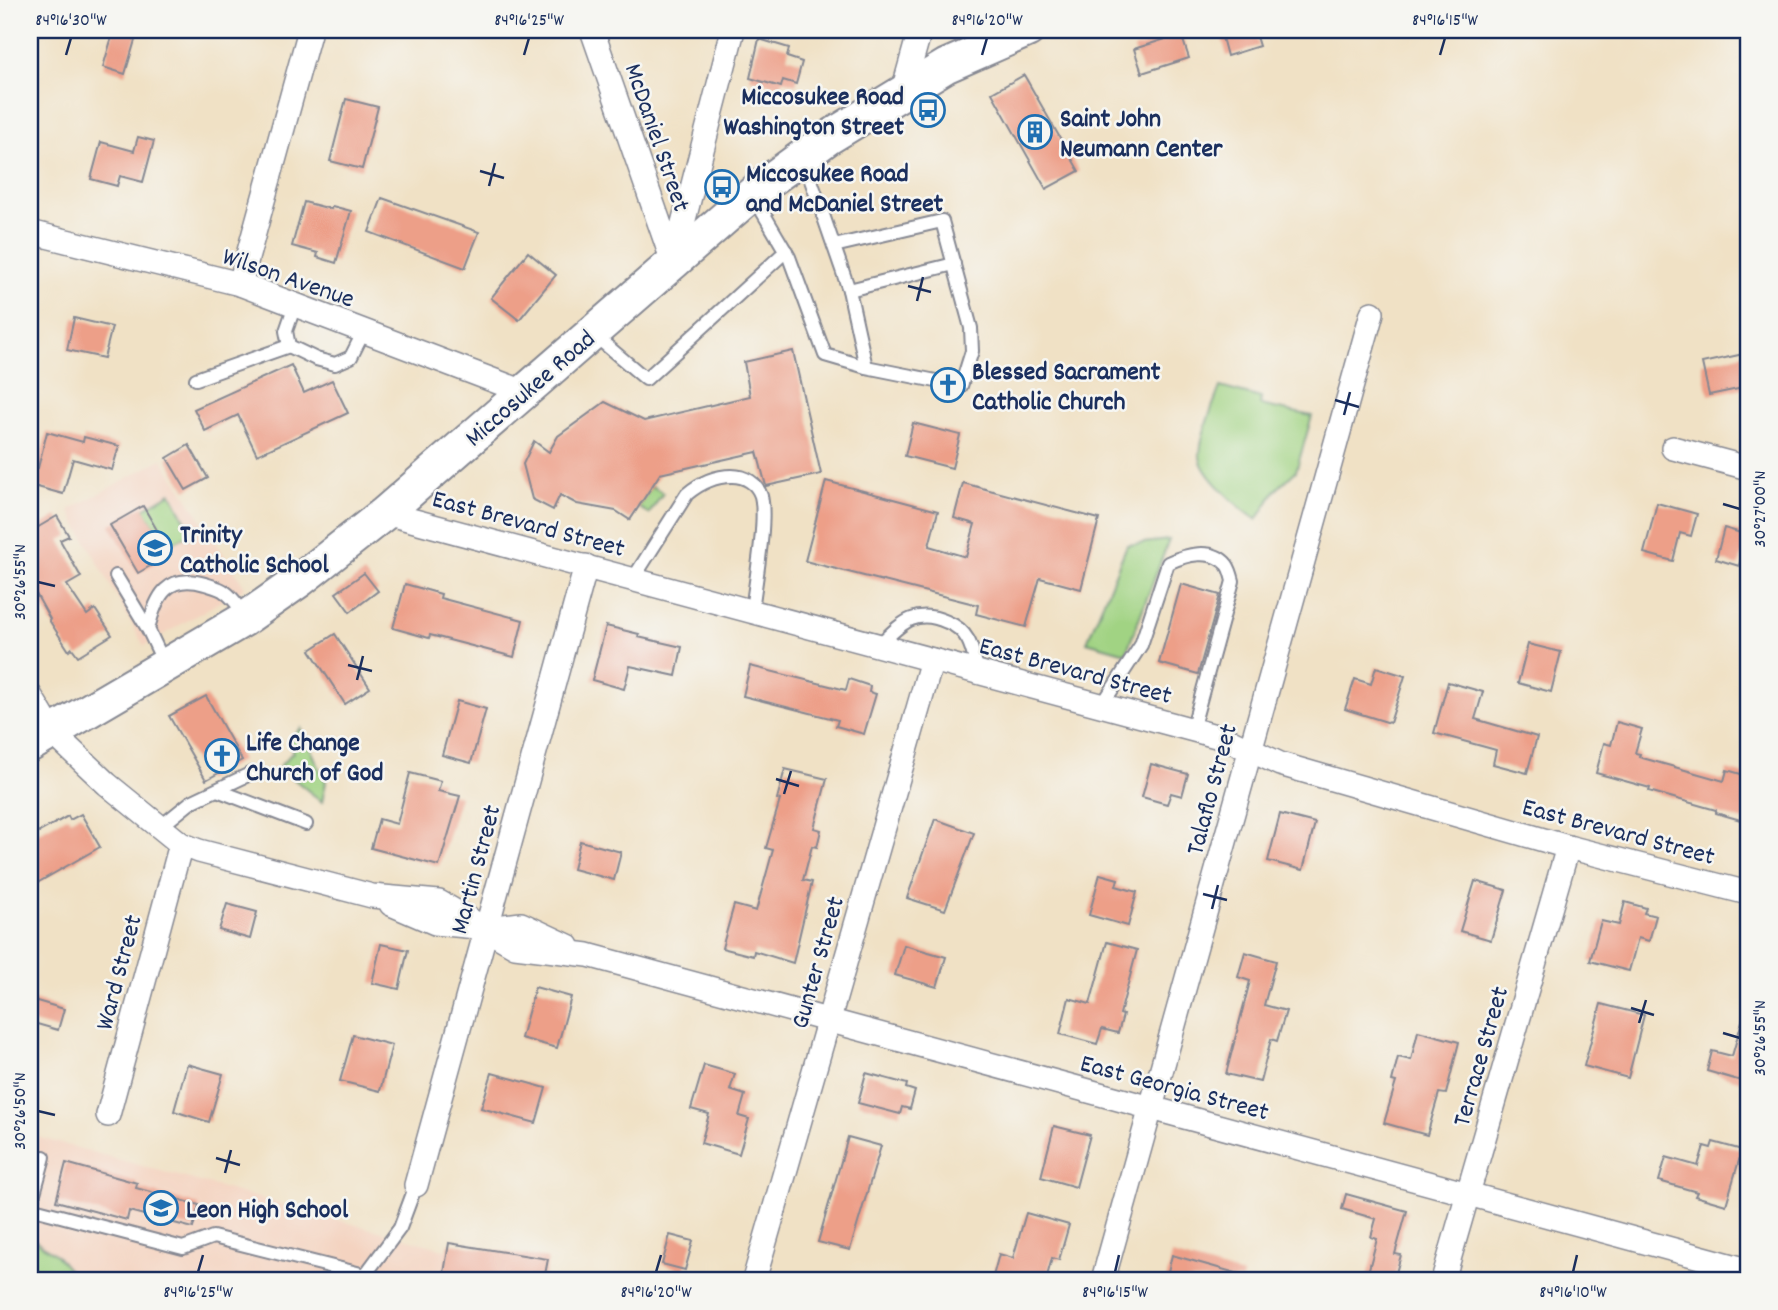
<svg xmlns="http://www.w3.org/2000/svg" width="1778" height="1310" font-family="Dekko,sans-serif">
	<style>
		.built { fill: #f4d3c0 }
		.green { fill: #a1d383; stroke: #5e8170; stroke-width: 2 }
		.building { fill: #ed9f88 }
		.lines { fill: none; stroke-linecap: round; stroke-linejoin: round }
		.lane-casing { stroke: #868892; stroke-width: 16 }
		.street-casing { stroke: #868892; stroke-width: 26 }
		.secondary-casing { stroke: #868892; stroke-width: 37 }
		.lane { stroke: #fff; stroke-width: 12 }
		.street { stroke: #fff; stroke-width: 23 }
		.secondary { stroke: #fff; stroke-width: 33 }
		.ticks { fill: none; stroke: #1b2f5e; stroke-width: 2.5 }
		.labels { text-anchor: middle; stroke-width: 5; stroke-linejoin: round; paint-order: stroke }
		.poi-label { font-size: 26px; font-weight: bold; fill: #1b2f5e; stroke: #f6f6f2; text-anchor: start }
		.street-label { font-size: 26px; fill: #1b2f5e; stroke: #f6f6f2 }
		.neatline { fill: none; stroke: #1b2f5e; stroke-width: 2.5 }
		.ticks-label { font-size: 18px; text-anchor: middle; fill: #1b2f5e }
	</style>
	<rect width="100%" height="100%" fill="#f6f6f2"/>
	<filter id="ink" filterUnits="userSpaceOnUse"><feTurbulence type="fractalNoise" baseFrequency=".0143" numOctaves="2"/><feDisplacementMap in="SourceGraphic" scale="14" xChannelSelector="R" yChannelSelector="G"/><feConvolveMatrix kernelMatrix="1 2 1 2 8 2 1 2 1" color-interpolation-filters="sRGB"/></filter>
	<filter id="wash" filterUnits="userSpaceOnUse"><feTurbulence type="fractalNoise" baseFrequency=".00686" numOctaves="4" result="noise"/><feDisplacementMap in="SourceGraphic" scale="28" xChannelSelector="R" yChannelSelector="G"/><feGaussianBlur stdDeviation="1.57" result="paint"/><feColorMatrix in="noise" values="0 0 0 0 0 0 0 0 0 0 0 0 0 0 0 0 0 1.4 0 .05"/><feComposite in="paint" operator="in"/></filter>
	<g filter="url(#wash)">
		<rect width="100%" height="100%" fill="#f0e1c5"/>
		<g class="built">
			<path d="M162 459 245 587 144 646 69 510Z"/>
			<path d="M30 1135 556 1280H30Z"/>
		</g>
		<g class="green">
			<path d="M1220 387 1261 398 1260 405 1312 416 1296 471 1275 491 1257 520C1242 510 1199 474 1200 455 1201 433 1212 408 1220 387Z"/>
			<path d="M652 486 663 493 649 514 638 507Z"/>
			<path d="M171 493 192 533 167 546 144 509Z"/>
			<path d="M1169 540 1126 653 1087 642 1127 545Z"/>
			<path d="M301 728 326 782 322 802 279 767 293 752 288 742Z"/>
			<path d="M30 1237 56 1255 77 1280H49L30 1264Z"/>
		</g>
		<g id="blocks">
			<g class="building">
				<path d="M114 30H138L125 74 103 67Z"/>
				<path d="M1220 30H1254L1259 46 1227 56Z"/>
				<path d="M1181 34 1189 58 1142 73 1134 49Z"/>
				<path d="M759 39 789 48 787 57 802 62 796 84 783 80 781 87 750 78Z"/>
				<path d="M1024 75 1079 171 1046 189 992 93Z"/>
				<path d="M346 99 378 107 362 169 330 161Z"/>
				<path d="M138 137 154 141 143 182 120 176 117 186 91 179 101 142 134 151Z"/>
				<path d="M382 198 479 232 465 268 369 232Z"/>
				<path d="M304 202 331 209 332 206 351 211 336 263 317 257 318 253 292 246Z"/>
				<path d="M528 252 556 275 519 320 491 298Z"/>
				<path d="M74 318 112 327 104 358 67 350Z"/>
				<path d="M793 351 821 474 766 486 757 452 660 474 630 520 616 511 577 504 560 495 553 510 532 499 523 464 534 441 549 452 558 436 605 402 644 421 750 396 744 362Z"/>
				<path d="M1748 353V387L1709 395 1702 363Z"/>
				<path d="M291 365 304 393 332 380 348 413 257 455 238 415 205 431 194 409Z"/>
				<path d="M913 423 960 435 952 468 905 456Z"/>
				<path d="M47 432 83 442 84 437 119 446 112 470 73 459 63 494 30 485V466L38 468Z"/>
				<path d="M189 445 208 478 186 490 167 458Z"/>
				<path d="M826 481 938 511 929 546 966 557 975 524 954 518 963 483 1099 519 1081 589 1040 578 1026 627 976 614 978 605 805 561Z"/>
				<path d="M1657 503 1697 514 1691 536 1680 533 1673 561 1644 553Z"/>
				<path d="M143 506 171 554 138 573 110 525Z"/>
				<path d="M57 516 69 536 60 540 81 577 67 585 87 615 95 609 112 635 78 656 72 648 69 651 49 620 50 619 30 583V532Z"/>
				<path d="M1724 528 1748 535V556L1742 554 1739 566 1716 559Z"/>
				<path d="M364 573 378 591 350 612 336 593Z"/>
				<path d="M405 584 441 594 440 598 523 620 514 657 430 635 429 638 393 628Z"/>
				<path d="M1181 584 1220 595 1198 674 1159 663Z"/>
				<path d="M606 626 639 634 638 637 682 647 676 676 630 666 624 689 592 680Z"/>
				<path d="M335 634 370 688 345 704 310 650Z"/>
				<path d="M1528 644 1561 652 1551 692 1518 683Z"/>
				<path d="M750 666 846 690 849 679 870 686 869 692 876 694 864 734 836 726 838 720 743 696Z"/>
				<path d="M1376 667 1405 676 1390 723 1345 709 1355 679 1371 684Z"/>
				<path d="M1448 682 1483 692 1475 719 1537 737 1527 773 1493 764 1496 750 1434 733Z"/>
				<path d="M206 696 242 760 206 780 169 716Z"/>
				<path d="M457 701 486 709 471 763 442 755Z"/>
				<path d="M1617 722 1642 729 1635 753 1640 754 1639 757 1724 781 1727 770 1748 776V806L1744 821 1716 813V810L1649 791 1650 788 1596 773 1604 743 1611 745Z"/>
				<path d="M1151 764 1188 774 1182 796 1171 793 1167 804 1142 797Z"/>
				<path d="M785 769 827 779 814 828 821 830 817 847 812 846 803 880 812 882 793 963 754 951 753 956 722 948 734 905 756 911 773 850 766 848 780 800 777 799Z"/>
				<path d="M410 773 441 781 438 791 460 796 439 866 371 848 379 819 397 824Z"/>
				<path d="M81 814 100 847 30 887V837L68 816 70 820Z"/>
				<path d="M1280 814 1315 823 1303 870 1268 861Z"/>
				<path d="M935 819 974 833 945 910 907 898Z"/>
				<path d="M580 841 621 852 614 880 573 869Z"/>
				<path d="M1100 874 1118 879 1116 886 1137 892 1128 926 1089 915Z"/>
				<path d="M1475 881 1506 890 1491 940 1460 931Z"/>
				<path d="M1625 902 1646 908 1644 913 1656 916 1649 941 1638 938 1629 971 1590 961 1601 921 1619 925Z"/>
				<path d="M227 904 257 912 250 939 219 930Z"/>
				<path d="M1107 942 1137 950 1120 1014 1123 1015 1118 1033 1102 1029 1097 1044 1060 1034 1069 998 1090 1004Z"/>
				<path d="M381 944 408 950 399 989 372 983Z"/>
				<path d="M904 945 946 957 937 987 895 975Z"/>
				<path d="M1245 952 1276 961 1264 1005 1286 1011 1277 1041 1271 1039 1260 1082 1226 1074 1250 981 1238 977Z"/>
				<path d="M535 987 571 997 557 1048 521 1038Z"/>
				<path d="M30 999 64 1009 58 1030 30 1022Z"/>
				<path d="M1601 1004 1644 1015 1628 1078 1584 1066Z"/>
				<path d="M1743 1018 1748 1019V1083L1707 1071 1712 1051 1732 1056Z"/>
				<path d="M1418 1031 1459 1042 1446 1094 1439 1093 1427 1135 1384 1123 1396 1082 1392 1081 1398 1057 1411 1060Z"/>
				<path d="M353 1035 392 1045 380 1091 340 1081Z"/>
				<path d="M187 1064 223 1074 209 1122 174 1111Z"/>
				<path d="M704 1065 735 1074 730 1090 745 1095 739 1116 749 1119 739 1154 701 1143 709 1114 691 1109Z"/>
				<path d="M492 1073 546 1088 536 1123 481 1108Z"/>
				<path d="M866 1073 907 1084 906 1088 915 1091 910 1109 902 1107 900 1114 858 1103Z"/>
				<path d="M1054 1126 1090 1135 1076 1187 1041 1177Z"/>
				<path d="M848 1137 881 1146 850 1250 818 1242Z"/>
				<path d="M1713 1142 1742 1150 1726 1205 1695 1196 1697 1192 1659 1181 1666 1157 1698 1166 1704 1146 1711 1148Z"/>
				<path d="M66 1163 137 1183 136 1188 199 1205 193 1228 129 1211 127 1220 56 1201Z"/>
				<path d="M1346 1194 1407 1211 1395 1254 1401 1255 1394 1280H1366L1377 1239 1371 1237 1376 1219 1342 1209Z"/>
				<path d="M1026 1213 1069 1225 1059 1260 1052 1258 1046 1280H992L999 1254 1013 1258Z"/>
				<path d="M670 1235 693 1241 685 1270 662 1264Z"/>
				<path d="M449 1243 548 1259 544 1280 443 1279Z"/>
				<path d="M1172 1255 1243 1275 1242 1280H1166Z"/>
			</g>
		</g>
	</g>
	<g filter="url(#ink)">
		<use href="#blocks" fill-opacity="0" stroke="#868892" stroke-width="2"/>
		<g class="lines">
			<g class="lane-casing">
				<g id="lane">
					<path d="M804 160 849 290 866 367"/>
					<path d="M752 194 789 257 825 355 866 367 961 386 972 351 971 328 942 221 834 246"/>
					<path d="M849 290 954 264"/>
					<path d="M295 305 286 331 289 346 316 359 335 364 351 357 364 331"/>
					<path d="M593 334 646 379 786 251"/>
					<path d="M196 379 289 346"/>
					<path d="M116 576 148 629"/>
					<path d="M633 579 687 494C700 483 714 476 732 476 745 476 757 483 761 496 767 520 755 584 752 611"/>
					<path d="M879 645C901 624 915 607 947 622 955 625 963 631 968 640 973 649 975 662 978 672"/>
					<path d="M165 665 148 629C156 596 167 573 205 584 211 586 220 588 225 592 234 598 240 609 247 617"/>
					<path d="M1102 705 1141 645 1168 563C1185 555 1212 547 1227 565 1230 569 1232 577 1233 581L1192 730"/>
					<path d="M217 790 306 824"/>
					<path d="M159 828 191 802 252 773"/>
					<path d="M30 1208 183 1248 213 1237 365 1275 400 1228 416 1185"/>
					<path d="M30 1208 44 1157"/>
				</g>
			</g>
			<g class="street-casing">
				<g id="street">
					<path d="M592 30 673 262"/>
					<path d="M903 91 920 30"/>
					<path d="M30 232 240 284 524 392"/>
					<path d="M673 262 733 30"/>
					<path d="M240 284 310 30"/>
					<path d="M1673 448 1748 468"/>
					<path d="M385 513 1227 739 1280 764 1568 847 1748 893"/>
					<path d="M30 695 52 732 107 784 181 844 199 851 372 896 439 902 515 946 588 955 1748 1270"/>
					<path d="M391 904 435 923 487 928 521 924 568 946"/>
					<path d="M108 1115 181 844"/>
					<path d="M416 1185 586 566"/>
					<path d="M754 1280 932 660"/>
					<path d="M1103 1280 1372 313"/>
					<path d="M1443 1280 1568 847"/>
				</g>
			</g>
			<g class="secondary-casing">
				<path id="secondary" d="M30 745 243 620 300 580 385 513 758 189 828 138 946 66 1028 30"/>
			</g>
			<use href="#lane" class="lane"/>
			<use href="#street" class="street"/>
			<use href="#secondary" class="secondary"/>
		</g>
	</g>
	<path class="ticks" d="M66 55 71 38M524 55 529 38M982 55 987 38M1440 55 1445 38M480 171 504 178M489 186 495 163M908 286 931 292M917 301 923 277M1335 400 1359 407M1344 415 1350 392M1723 504 1740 509M38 582 55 586M348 665 372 671M357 680 363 656M776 779 799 786M784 794 791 771M1203 894 1227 900M1212 909 1218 885M1631 1008 1654 1015M1639 1023 1646 1000M1723 1033 1740 1038M38 1111 55 1115M216 1158 240 1165M225 1173 231 1150M198 1272 203 1255M656 1272 661 1255M1115 1272 1119 1255M1573 1272 1577 1255"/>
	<defs>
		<g id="bus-ring" transform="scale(1.75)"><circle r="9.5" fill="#f6f6f2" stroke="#1f6fb2" stroke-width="1.5"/><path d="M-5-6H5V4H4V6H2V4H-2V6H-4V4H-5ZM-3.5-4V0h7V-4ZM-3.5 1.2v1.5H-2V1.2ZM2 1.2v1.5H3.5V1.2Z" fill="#1f6fb2"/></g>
		<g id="building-ring" transform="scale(1.75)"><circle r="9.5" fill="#f6f6f2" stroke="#1f6fb2" stroke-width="1.5"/><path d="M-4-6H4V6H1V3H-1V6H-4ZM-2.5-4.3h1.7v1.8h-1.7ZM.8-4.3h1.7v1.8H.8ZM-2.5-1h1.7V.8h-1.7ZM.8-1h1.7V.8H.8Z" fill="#1f6fb2"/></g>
		<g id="church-ring" transform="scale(1.75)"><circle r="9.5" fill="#f6f6f2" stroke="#1f6fb2" stroke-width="1.5"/><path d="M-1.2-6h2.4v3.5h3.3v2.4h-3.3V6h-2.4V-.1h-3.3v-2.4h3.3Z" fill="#1f6fb2"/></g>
		<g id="school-ring" transform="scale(1.75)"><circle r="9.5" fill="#f6f6f2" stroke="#1f6fb2" stroke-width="1.5"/><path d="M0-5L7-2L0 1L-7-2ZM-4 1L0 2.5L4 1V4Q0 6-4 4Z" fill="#1f6fb2"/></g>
	</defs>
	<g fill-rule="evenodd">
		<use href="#bus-ring" x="928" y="110"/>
		<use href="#building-ring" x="1035" y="132"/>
		<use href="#bus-ring" x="722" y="187"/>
		<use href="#church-ring" x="948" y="385"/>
		<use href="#school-ring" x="155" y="548"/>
		<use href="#church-ring" x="222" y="756"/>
		<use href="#school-ring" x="161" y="1208"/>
	</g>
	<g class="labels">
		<g class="poi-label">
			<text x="904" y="104" text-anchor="end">Miccosukee Road<tspan x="904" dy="30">Washington Street</tspan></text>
			<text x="1060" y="126">Saint John<tspan x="1060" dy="30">Neumann Center</tspan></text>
			<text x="746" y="181">Miccosukee Road<tspan x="746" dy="30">and McDaniel Street</tspan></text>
			<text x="972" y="379">Blessed Sacrament<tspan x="972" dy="30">Catholic Church</tspan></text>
			<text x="180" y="542">Trinity<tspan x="180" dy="30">Catholic School</tspan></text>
			<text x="246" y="750">Life Change<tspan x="246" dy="30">Church of God</tspan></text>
			<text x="186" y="1217">Leon High School</text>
		</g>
		<g class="street-label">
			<text transform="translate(659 137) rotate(71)" y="9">McDaniel Street</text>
			<text transform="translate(289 276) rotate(19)" y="9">Wilson Avenue</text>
			<text transform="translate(529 387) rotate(-41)" y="9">Miccosukee Road</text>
			<text transform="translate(529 522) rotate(15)" y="9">East Brevard Street</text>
			<text transform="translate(1076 669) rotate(15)" y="9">East Brevard Street</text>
			<text transform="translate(1210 789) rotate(-75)" y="9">Talaflo Street</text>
			<text transform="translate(1619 830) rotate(15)" y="9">East Brevard Street</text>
			<text transform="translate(474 869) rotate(-75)" y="9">Martin Street</text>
			<text transform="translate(816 962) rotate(-74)" y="9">Gunter Street</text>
			<text transform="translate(117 972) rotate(-75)" y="9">Ward Street</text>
			<text transform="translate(1479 1056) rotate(-74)" y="9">Terrace Street</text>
			<text transform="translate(1175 1086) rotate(15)" y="9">East Georgia Street</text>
		</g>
	</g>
	<rect width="1778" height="1310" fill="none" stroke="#f6f6f2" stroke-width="77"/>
	<rect x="38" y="38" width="1702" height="1234" class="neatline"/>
	<g class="ticks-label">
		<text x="71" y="25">84°16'30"W</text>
		<text x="529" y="25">84°16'25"W</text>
		<text x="987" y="25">84°16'20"W</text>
		<text x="1445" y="25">84°16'15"W</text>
		<text transform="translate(1759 509) rotate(-90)" y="6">30°27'00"N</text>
		<text transform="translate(19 582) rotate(-90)" y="6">30°26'55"N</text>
		<text transform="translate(1759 1038) rotate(-90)" y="6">30°26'55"N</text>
		<text transform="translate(19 1111) rotate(-90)" y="6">30°26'50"N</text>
		<text x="198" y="1297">84°16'25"W</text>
		<text x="656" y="1297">84°16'20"W</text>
		<text x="1115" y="1297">84°16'15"W</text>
		<text x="1573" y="1297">84°16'10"W</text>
	</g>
</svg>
